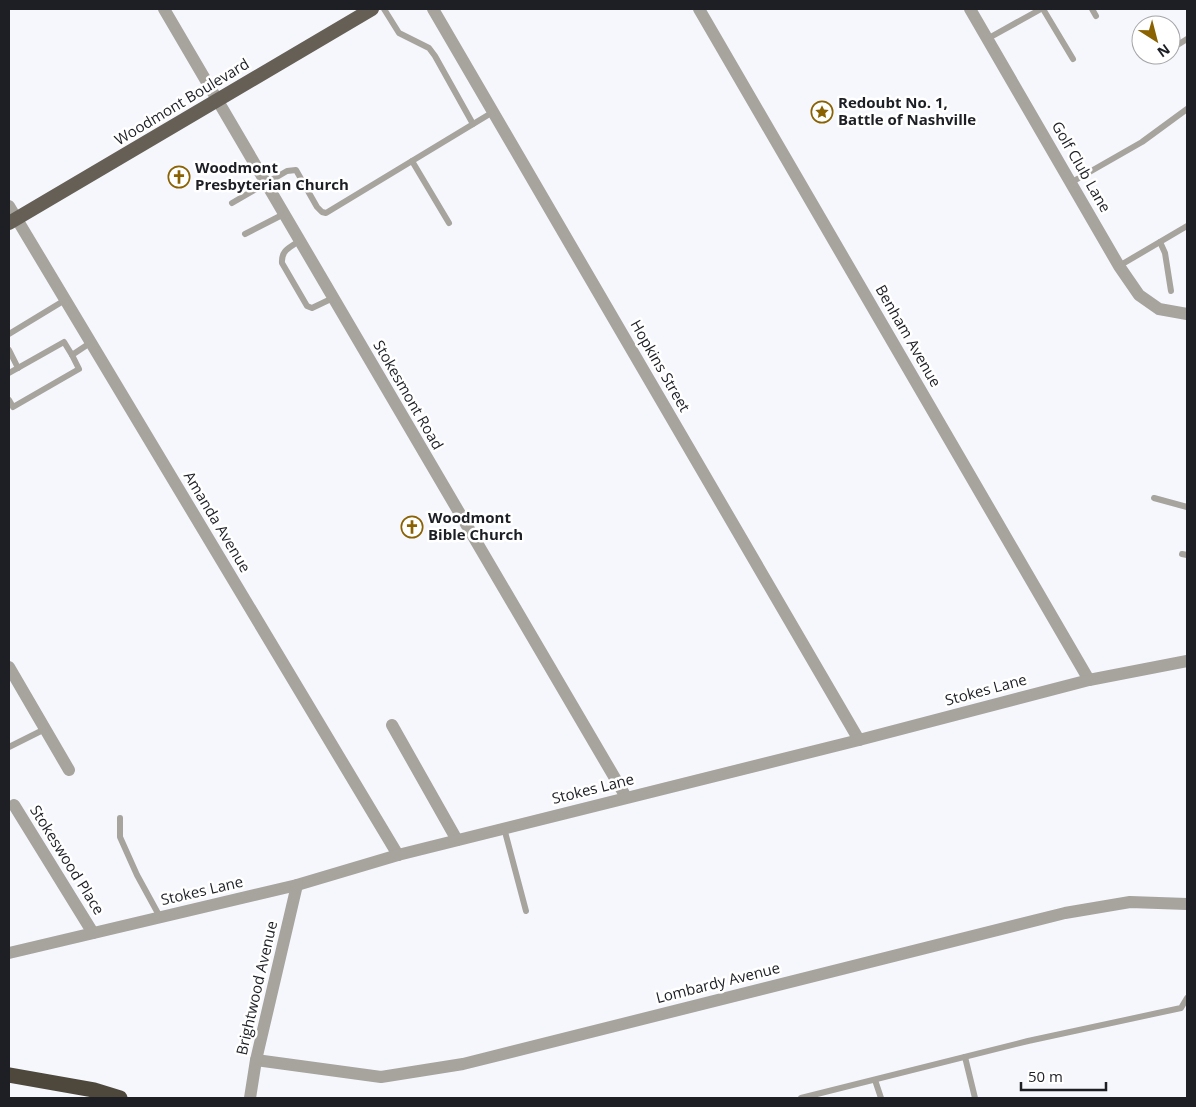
<svg xmlns="http://www.w3.org/2000/svg" width="1196" height="1107" font-family="'Open Sans',sans-serif">
	<style>
		.lines { fill: none; stroke-linecap: round; stroke-linejoin: round }
		.service { stroke: #a7a39d; stroke-width: 6 }
		.minor { stroke: #a7a39d; stroke-width: 12 }
		.primary { stroke: #655f55; stroke-width: 14 }
		.motorway { stroke: #4e473b; stroke-width: 15 }
		.labels { text-anchor: middle; stroke-width: 5; stroke-linejoin: round; paint-order: stroke }
		.street-label { font-size: 15px; fill: #1d1f24; stroke: #fff }
		.poi-label { font-size: 15px; font-weight: bold; fill: #1d1f24; stroke: #fff; text-anchor: start }
	</style>
	<rect width="100%" height="100%" fill="#f5f7fd"/>
	<g class="lines">
		<g class="service">
			<path d="M384 9 399 33 429 48 435 56 473 124"/>
			<path d="M1043 9 1073 59"/>
			<path d="M1092 9 1096 16"/>
			<path d="M987 39 1041 9"/>
			<path d="M1171 49 1187 39"/>
			<path d="M1158 56 1160 55"/>
			<path d="M412 161 449 223"/>
			<path d="M1072 182 1142 142 1187 109"/>
			<path d="M232 203 287 171 296 170 317 207 322 212 326 213 493 112"/>
			<path d="M245 234 284 214"/>
			<path d="M299 241C290 248 281 250 282 263L307 306 312 308 333 298"/>
			<path d="M1160 242 1165 253 1171 291"/>
			<path d="M1119 266 1187 226"/>
			<path d="M9 334 65 300"/>
			<path d="M9 350 18 368"/>
			<path d="M9 373 64 342 72 355 90 343"/>
			<path d="M9 400 13 407 79 369 72 355"/>
			<path d="M1154 498 1187 507"/>
			<path d="M1182 554 1187 555"/>
			<path d="M9 747 45 729"/>
			<path d="M120 818V837L137 875 160 917"/>
			<path d="M504 828 526 911"/>
			<path d="M965 1057 975 1098"/>
			<path d="M875 1080 881 1098"/>
			<path d="M801 1098 1028 1041 1181 1008 1187 998"/>
		</g>
		<g class="minor">
			<path d="M164 9 626 797"/>
			<path d="M433 9 859 740"/>
			<path d="M699 9 1089 680"/>
			<path d="M970 9 1119 266 1139 295 1159 309 1187 314"/>
			<path d="M9 206 398 855"/>
			<path d="M9 667 69 770"/>
			<path d="M392 725 457 840"/>
			<path d="M14 805 93 933"/>
			<path d="M9 953 297 885 398 855 859 740 1089 680 1187 661"/>
			<path d="M256 1060 381 1077 463 1064 1065 913 1130 902 1187 904"/>
			<path d="M250 1098 256 1060 297 885"/>
		</g>
		<path class="primary" d="M9 223 372 9"/>
		<path class="motorway" d="M9 1075 94 1090 120 1098"/>
	</g>
	<defs>
		<g id="sight-ring" transform="scale(1.125)"><circle r="9.5" fill="#fff" stroke="#8a6202" stroke-width="1.5"/><path d="M0-6L1.8-2.2L6-1.7L2.9 1.2L3.7 5.4L0 3.3L-3.7 5.4L-2.9 1.2L-6-1.7L-1.8-2.2Z" fill="#8a6202"/></g>
		<g id="church-ring" transform="scale(1.125)"><circle r="9.5" fill="#fff" stroke="#8a6202" stroke-width="1.5"/><path d="M-1.2-6h2.4v3.5h3.3v2.4h-3.3V6h-2.4V-.1h-3.3v-2.4h3.3Z" fill="#8a6202"/></g>
	</defs>
	<g fill-rule="evenodd">
		<use href="#sight-ring" x="822" y="112"/>
		<use href="#church-ring" x="179" y="177"/>
		<use href="#church-ring" x="412" y="527"/>
	</g>
	<g class="labels">
		<g class="street-label">
			<text transform="translate(182 102) rotate(-31)" y="5">Woodmont Boulevard</text>
			<text transform="translate(1081 167) rotate(60)" y="5">Golf Club Lane</text>
			<text transform="translate(908 336) rotate(60)" y="5">Benham Avenue</text>
			<text transform="translate(660 366) rotate(60)" y="5">Hopkins Street</text>
			<text transform="translate(408 395) rotate(60)" y="5">Stokesmont Road</text>
			<text transform="translate(217 522) rotate(59)" y="5">Amanda Avenue</text>
			<text transform="translate(986 690) rotate(-15)" y="5">Stokes Lane</text>
			<text transform="translate(593 789) rotate(-14)" y="5">Stokes Lane</text>
			<text transform="translate(67 860) rotate(58)" y="5">Stokeswood Place</text>
			<text transform="translate(202 891) rotate(-13)" y="5">Stokes Lane</text>
			<text transform="translate(718 983) rotate(-14)" y="5">Lombardy Avenue</text>
			<text transform="translate(257 988) rotate(-77)" y="5">Brightwood Avenue</text>
		</g>
		<g class="poi-label">
			<text x="838" y="108">Redoubt No. 1,<tspan x="838" dy="17">Battle of Nashville</tspan></text>
			<text x="195" y="173">Woodmont<tspan x="195" dy="17">Presbyterian Church</tspan></text>
			<text x="428" y="523">Woodmont<tspan x="428" dy="17">Bible Church</tspan></text>
		</g>
	</g>
	<rect width="1196" height="1107" fill="none" stroke="#1d1f24" stroke-width="20"/>
	<g transform="translate(1156 40) rotate(144)"><circle r="24" fill="#ffffff" stroke="#a5a5a7"/>
	<path d="M0-4L9 19L0 12L-9 19Z" fill="#8a6202"/>
	<text y="-8" font-size="14" font-weight="bold" text-anchor="middle" fill="#1d1f24">N</text>
	</g>
	<path d="M1021 1082v8h85v-8" fill="none" stroke="#1d1f24" stroke-width="2.5"/>
	<text x="1028" y="1082" font-size="15" fill="#1d1f24" stroke="#ffffff" stroke-width="4" paint-order="stroke">50 m</text>
</svg>
